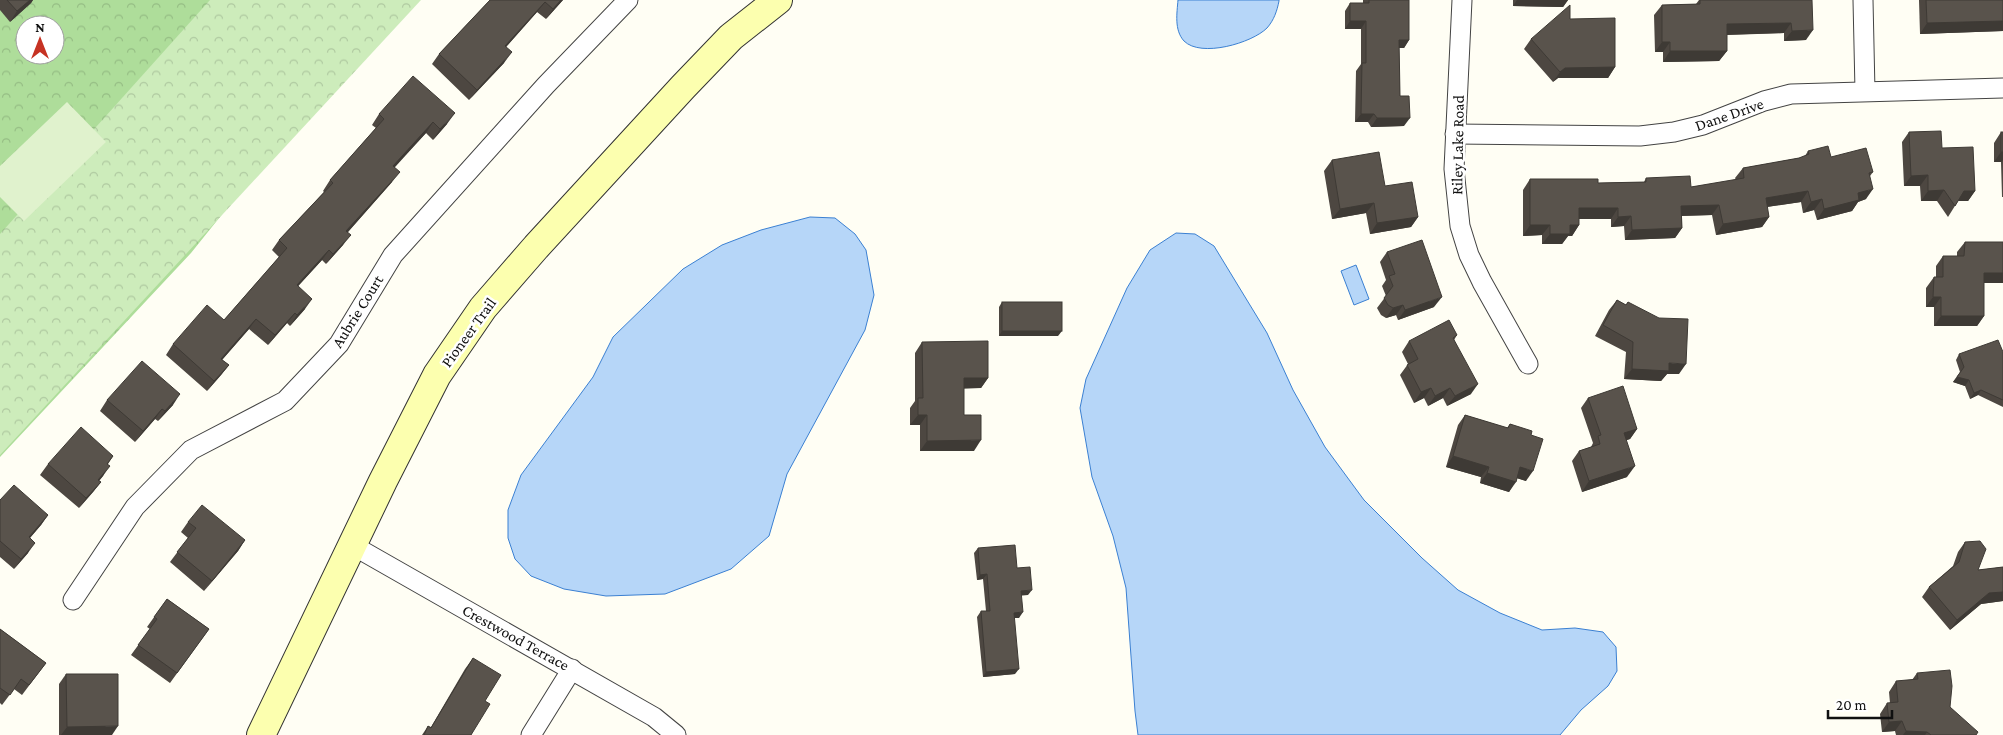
<svg xmlns="http://www.w3.org/2000/svg" width="2003" height="735" font-family="'Crimson Pro',serif">
	<style>
		.forest { fill: url(#forest-crowns); fill-rule: evenodd }
		.park { fill: url(#park-crowns) }
		.pitch { fill: #e0f2cd }
		.water { fill: #b6d6f8; stroke: #3b80d2 }
		.lines { fill: none; stroke-linecap: round; stroke-linejoin: round }
		.street-casing { stroke: #434343; stroke-width: 21 }
		.secondary-casing { stroke: #323232; stroke-width: 30 }
		.street { stroke: #fff; stroke-width: 19 }
		.secondary { stroke: #fcffaf; stroke-width: 28 }
		.wall { fill: #4d4741 }
		.shaded-wall { fill: #3e3a35 }
		.building { fill: #59534c; stroke: #3e3a35 }
		.labels { text-anchor: middle; stroke-width: 5; stroke-linejoin: round; paint-order: stroke }
		.street-label { font-size: 16px; fill: #101010; stroke: #fff }
	</style>
	<defs>
		<pattern id="forest-crowns" width="20" height="18" patternUnits="userSpaceOnUse" patternTransform="scale(1.25)"><rect width="20" height="18" fill="#aedd9a"/><path d="M2 6a3 3 0 1 1 6 0M12 15a3 3 0 1 1 6 0" fill="none" stroke="#95bd84"/></pattern>
		<pattern id="park-crowns" width="20" height="18" patternUnits="userSpaceOnUse" patternTransform="scale(1.25)"><rect width="20" height="18" fill="#cdecbb"/><path d="M2 6a3 3 0 1 1 6 0M12 15a3 3 0 1 1 6 0" fill="none" stroke="#afc9a0"/></pattern>
	</defs>
	<rect width="100%" height="100%" fill="#fffef4"/>
	<path class="forest" d="M0 0H397L329 81 191 253 0 457ZM25 25H55V55H25Z"/>
	<path class="park" d="M210 0H421L0 455V234Z"/>
	<path class="pitch" d="M67 102 106 142 24 221 0 197V166Z"/>
	<g class="water">
		<path d="M1178 0H1279V1C1277 11 1274 20 1267 28 1252 43 1201 58 1184 41 1174 30 1177 13 1178 0Z"/>
		<path d="M810 217 835 218 855 234 866 250 874 295 865 330 787 474 769 536 731 569 665 594 606 596 564 589 531 576 515 559 508 538V510L521 475 593 377 613 337 683 269 722 245 761 230Z"/>
		<path d="M1176 233 1195 234 1214 246 1267 333 1293 390 1325 447 1364 500 1422 558 1458 590 1500 613 1542 630 1575 628 1603 632 1616 647 1617 671 1608 686 1581 710 1560 735H1138L1135 711 1126 588 1113 536 1092 477 1080 408 1086 379 1127 288 1150 250Z"/>
		<path d="M1356 265 1369 299 1354 305 1341 271Z"/>
	</g>
	<g class="lines">
		<g class="street-casing">
			<g id="street">
				<path d="M1462 0 1454 169 1460 226 1469 255 1482 282 1528 364"/>
				<path d="M1863 0 1865 91"/>
				<path d="M1455 134 1640 136 1674 132 1703 125 1764 101 1791 94 2003 88"/>
				<path d="M352 545 654 717 676 735"/>
				<path d="M73 600 135 507 191 450 285 401 339 344 393 255 546 85 628 0"/>
				<path d="M531 735 572 669"/>
			</g>
		</g>
		<g class="secondary-casing">
			<path id="secondary" d="M261 735 383 481 437 375 483 308 536 247 683 87 731 37 778 0"/>
		</g>
		<use href="#street" class="street"/>
		<use href="#secondary" class="secondary"/>
	</g>
	<g class="wall">
		<path d="M0 0H33L31 3 10 22 0 10Z"/>
		<path d="M490 0H563L546 19 537 12 506 47 504 63 469 100 432 64 439 54Z"/>
		<path d="M1363 0H1409V40L1404 48H1399L1400 96 1404 126 1371 127 1368 122H1355L1356 71 1361 64V29H1345V11L1350 3H1363Z"/>
		<path d="M1513 0H1568L1563 7 1513 6Z"/>
		<path d="M1699 0H1812L1806 40 1784 41V33L1727 35V51L1719 61 1663 62V52H1655L1654 15 1662 5 1696 4Z"/>
		<path d="M1919 0H2003V31L1920 34Z"/>
		<path d="M1570 19 1615 67 1608 78H1558L1553 82 1524 49 1531 39Z"/>
		<path d="M379 114 447 124 433 140 426 133 394 167 392 182 348 232 343 245 326 264 322 260 298 286 305 309 290 326 287 323 268 345 249 329 222 360 229 365 221 375 207 391 166 355 173 344 224 320 279 257 272 250 279 240 324 192 323 191 330 180 376 128 372 125Z"/>
		<path d="M1909 132 1975 191 1968 201H1958L1948 217 1937 201H1921L1920 186H1904L1902 142Z"/>
		<path d="M2001 132H2003V197H2002L2001 162H1994V143Z"/>
		<path d="M1808 151 1831 157 1873 172 1870 176 1866 199 1858 202 1852 211 1817 220 1814 210 1803 213 1801 202 1767 207 1769 217 1762 227 1716 235 1712 215 1682 216V228L1675 238 1625 240 1624 226 1611 227V219H1579V225L1572 236H1568L1562 244H1542V235L1523 236V190L1530 179 1598 183 1644 182 1646 178 1691 187 1736 180 1735 178 1743 168 1799 158 1805 156Z"/>
		<path d="M1332 160 1385 186 1418 217 1411 227 1370 234 1366 213 1332 219 1324 171Z"/>
		<path d="M1965 242 2003 283H1984V316L1977 326H1934V307H1926V288L1934 277H1936V266L1943 256H1957V252Z"/>
		<path d="M1387 252 1434 307 1398 320 1396 315 1386 318 1381 315 1377 308 1386 296 1382 286 1386 280 1380 262Z"/>
		<path d="M1617 300 1626 305 1628 302 1679 374H1667L1661 381 1624 379 1626 352 1595 336 1609 310Z"/>
		<path d="M1002 302 1058 336H999V307Z"/>
		<path d="M1457 335 1454 340 1471 394 1447 406 1443 398 1428 406 1424 398 1414 403 1400 375 1408 364 1402 352 1409 341Z"/>
		<path d="M922 342 988 378 981 388H964V415L974 451H920V425H910V408L915 401V353Z"/>
		<path d="M2003 352V407L1978 395 1970 399 1965 386 1953 382 1960 372 1956 360 1959 354Z"/>
		<path d="M1588 398 1637 429 1630 439 1626 440 1627 477 1582 492 1572 461 1579 451 1591 447 1593 443 1581 408Z"/>
		<path d="M107 400 173 405 158 421 155 419 135 442 100 411Z"/>
		<path d="M1465 415 1507 428 1510 424 1531 435 1526 481 1517 478 1509 492 1480 483 1481 477 1446 467 1458 425Z"/>
		<path d="M113 456 108 464 103 476 99 481 101 482 93 492 79 508 40 475 48 464Z"/>
		<path d="M0 500 48 515 41 525 30 538 28 553 14 569 0 557Z"/>
		<path d="M188 522 245 540 238 551 204 591 170 562 188 538 181 532Z"/>
		<path d="M1965 542 1978 570 2003 567V601L1981 604 1950 630 1922 597 1929 587 1953 566 1958 552Z"/>
		<path d="M978 548 1017 568 1028 595H1021L1019 618H1014L1015 674 983 677 977 617 981 611H986L983 579 977 580 974 553Z"/>
		<path d="M167 599 209 629 170 683 131 655 150 629 147 627Z"/>
		<path d="M0 629 46 663 22 695 14 689 2 705 0 703Z"/>
		<path d="M473 658 485 701 471 735H422L428 726 431 727 465 669Z"/>
		<path d="M1917 673 1950 707 1976 735H1896L1895 731 1882 732 1880 714 1887 703H1890L1889 692 1896 681 1912 680Z"/>
		<path d="M66 674 112 735H59V684Z"/>
	</g>
	<g class="shaded-wall">
		<path d="M30 0H33L31 3 10 22 17 11Z"/>
		<path d="M561 0H563L546 19 553 9Z"/>
		<path d="M1517 0H1568L1563 7 1513 6Z"/>
		<path d="M545 2 537 12 498 56 505 46Z"/>
		<path d="M1350 21H1366L1361 29H1345Z"/>
		<path d="M2003 21V31L1920 34 1927 23Z"/>
		<path d="M1791 23 1784 33 1719 35 1727 24Z"/>
		<path d="M1813 30 1806 40 1784 41 1792 31Z"/>
		<path d="M1399 40H1409L1404 48H1393Z"/>
		<path d="M1662 42H1670L1663 52H1655Z"/>
		<path d="M1670 51H1727L1719 61 1663 62Z"/>
		<path d="M512 52 504 63 469 100 477 90Z"/>
		<path d="M1615 67 1608 78H1558L1553 82 1560 72 1565 68Z"/>
		<path d="M455 113 447 124 433 140 440 129Z"/>
		<path d="M1361 114H1374L1368 122H1355Z"/>
		<path d="M1377 118H1410L1404 126 1371 127Z"/>
		<path d="M433 122 426 133 386 177 393 166Z"/>
		<path d="M2001 152H2003V160L2001 162H1994Z"/>
		<path d="M400 172 392 182 339 242 346 231Z"/>
		<path d="M1928 175 1920 186H1904L1911 176Z"/>
		<path d="M1873 189 1866 199 1858 202 1852 211 1817 220 1824 209 1858 193Z"/>
		<path d="M1944 190 1937 201H1921L1928 191Z"/>
		<path d="M1808 191 1801 202 1759 208 1766 198Z"/>
		<path d="M1964 191H1975L1968 201H1956Z"/>
		<path d="M1822 199 1814 210 1803 213 1811 202Z"/>
		<path d="M1374 203 1366 213 1332 219 1340 209Z"/>
		<path d="M1719 205 1712 215 1674 216 1681 206Z"/>
		<path d="M1579 208H1618L1611 219H1572Z"/>
		<path d="M1631 216 1624 226 1611 227 1618 217Z"/>
		<path d="M1418 217 1411 227 1370 234 1377 223Z"/>
		<path d="M1769 217 1762 227 1716 235 1723 224Z"/>
		<path d="M1530 225H1550L1542 235 1523 236Z"/>
		<path d="M1570 225H1579L1572 236H1568L1562 244H1542L1550 234Z"/>
		<path d="M1682 228 1675 238 1625 240 1632 230Z"/>
		<path d="M351 235 343 245 326 264 333 254Z"/>
		<path d="M329 250 322 260 290 295 297 285Z"/>
		<path d="M1984 273H2003V283H1977Z"/>
		<path d="M1442 297 1434 307 1398 320 1405 310Z"/>
		<path d="M1933 297H1941L1934 307H1926Z"/>
		<path d="M312 299 305 309 290 326 297 315Z"/>
		<path d="M1403 305 1396 315 1386 318 1393 308Z"/>
		<path d="M295 313 287 323 268 345 275 335Z"/>
		<path d="M1941 316H1984L1977 326H1934Z"/>
		<path d="M256 319 249 329 214 369 221 359Z"/>
		<path d="M1002 331H1062L1058 336H999Z"/>
		<path d="M1669 363 1686 364 1679 374H1667L1661 381 1624 379 1632 369Z"/>
		<path d="M229 365 221 375 207 391 214 381Z"/>
		<path d="M1957 377 1969 380 1965 386 1953 382Z"/>
		<path d="M964 378H988L981 388 956 389Z"/>
		<path d="M1478 384 1471 394 1447 406 1455 396Z"/>
		<path d="M1431 388 1424 398 1414 403 1421 392Z"/>
		<path d="M1450 388 1443 398 1428 406 1435 396Z"/>
		<path d="M1981 390 1978 395 1970 399 1974 393Z"/>
		<path d="M180 394 173 405 158 421 165 411Z"/>
		<path d="M162 409 155 419 135 442 143 431Z"/>
		<path d="M918 415H927L920 425H910Z"/>
		<path d="M1637 429 1630 439 1616 444 1624 433Z"/>
		<path d="M981 440 974 451H920L927 441Z"/>
		<path d="M1453 456 1489 467 1481 477 1446 467Z"/>
		<path d="M110 466 103 476 91 490 98 480Z"/>
		<path d="M1635 466 1627 477 1582 492 1589 481Z"/>
		<path d="M1520 467 1533 471 1526 481 1513 477Z"/>
		<path d="M1487 473 1516 482 1509 492 1480 483Z"/>
		<path d="M101 482 93 492 79 508 86 498Z"/>
		<path d="M48 515 41 525 21 548 29 537Z"/>
		<path d="M245 540 238 551 204 591 212 581Z"/>
		<path d="M35 543 28 553 14 569 21 559Z"/>
		<path d="M987 574 983 579 977 580 980 575Z"/>
		<path d="M1032 590 1028 595 1017 596 1021 591Z"/>
		<path d="M2003 592V601L1981 604 1950 630 1957 620 1989 593Z"/>
		<path d="M1023 612 1019 618H1010L1014 613Z"/>
		<path d="M1019 669 1015 674 983 677 986 672Z"/>
		<path d="M1902 721 1895 731 1882 732 1889 722Z"/>
		<path d="M118 726 112 735H61L67 727Z"/>
		<path d="M1906 731 1927 732 1925 735H1903Z"/>
	</g>
	<g class="building">
		<path d="M7 0H30L17 11Z"/>
		<path d="M490 0H561L553 9 545 2 505 46 512 52 477 90 439 54Z"/>
		<path d="M1369 0H1409V40H1399L1400 96H1409L1410 118H1377L1374 114H1361L1362 63H1366V21H1350V3H1369Z"/>
		<path d="M1700 0H1812L1813 30 1792 31 1791 23 1727 24V51H1670V42H1662V5L1700 4Z"/>
		<path d="M1926 0H2003V21L1927 23Z"/>
		<path d="M1570 5V19L1615 18V67L1565 68 1560 72 1531 39Z"/>
		<path d="M413 76 455 113 440 129 433 122 393 166 400 172 346 231 351 235 333 254 329 250 297 285 312 299 297 315 295 313 275 335 256 319 221 359 229 365 214 381 173 344 207 305 224 320 287 248 279 240 333 183 330 180 384 119 379 114Z"/>
		<path d="M1941 131 1942 148 1973 147 1975 191H1964L1955 206 1944 190 1928 191V175L1911 176 1909 132Z"/>
		<rect x="2001" y="132" width="2" height="20"/>
		<path d="M1828 146 1831 157 1866 148 1873 172 1869 173 1873 189 1858 193 1859 200 1824 209 1822 199 1811 202 1808 191 1766 198 1769 217 1723 224 1719 205 1681 206 1682 228 1632 230 1631 216 1618 217V208H1579V225H1570V234H1550V225H1530V179H1598V183L1646 182V178L1690 176 1691 187 1744 178 1743 168 1799 158 1809 154 1808 151Z"/>
		<path d="M1379 152 1385 186 1412 182 1418 217 1377 223 1374 203 1340 209 1332 160Z"/>
		<path d="M1422 240 1442 297 1405 310 1403 305 1393 308 1388 305 1384 298 1393 286 1389 276 1395 274 1387 252Z"/>
		<path d="M1965 242H2003V273H1984V316H1941V297H1933L1934 277H1943V256H1964Z"/>
		<path d="M1617 300 1626 305 1628 302 1659 318 1688 319 1686 364 1669 363V371L1632 369 1633 342 1603 325Z"/>
		<rect x="1002" y="302" width="60" height="29"/>
		<path d="M1449 320 1457 335 1453 338 1478 384 1455 396 1450 388 1435 396 1431 388 1421 392 1407 365 1418 359 1409 341Z"/>
		<path d="M1998 340 2003 352V400L1981 390 1974 393 1969 380 1957 377 1964 367 1959 354Z"/>
		<path d="M988 341V378H964V415H981V440L927 441V415H918V398H923L922 342Z"/>
		<path d="M142 361 180 394 165 411 162 409 143 431 107 400Z"/>
		<path d="M1623 386 1637 429 1624 433 1635 466 1589 481 1579 451 1600 444 1598 436 1601 435 1588 398Z"/>
		<path d="M1465 415 1508 428 1510 424 1532 431 1531 435 1543 439 1533 471 1520 467 1516 482 1487 473 1489 467 1453 456Z"/>
		<path d="M81 427 113 456 107 464 110 466 98 480 101 482 86 498 48 464Z"/>
		<path d="M14 485 48 515 29 537 35 543 21 559 0 541V500Z"/>
		<path d="M202 505 245 540 212 581 177 552 196 528 188 522Z"/>
		<path d="M1980 541 1986 549 1978 570 2003 567V592L1989 593 1957 620 1929 587 1959 562 1965 542Z"/>
		<path d="M1015 545 1017 568 1030 567 1032 590 1021 591 1023 612 1014 613 1019 669 986 672 981 611H990L987 574 980 575 978 548Z"/>
		<path d="M167 599 209 629 177 673 138 645 157 619 154 617Z"/>
		<path d="M0 629 46 663 29 685 21 679 10 695 0 688Z"/>
		<path d="M473 658 501 675 485 701 490 704 471 735H424L428 726 431 728Z"/>
		<path d="M1950 670 1952 686 1950 707 1978 732 1976 735H1931L1927 732 1906 731 1902 721 1889 722 1887 703 1898 702 1896 681 1918 679 1917 673Z"/>
		<path d="M66 674H118V726L67 727Z"/>
	</g>
	<g class="labels">
		<g class="street-label">
			<text transform="translate(1729 114) rotate(-19)" y="6">Dane Drive</text>
			<text transform="translate(1457 145) rotate(-89)" y="6">Riley Lake Road</text>
			<text transform="translate(357 311) rotate(-58)" y="6">Aubrie Court</text>
			<text transform="translate(468 332) rotate(-54)" y="6">Pioneer Trail</text>
			<text transform="translate(516 637) rotate(29)" y="6">Crestwood Terrace</text>
		</g>
	</g>
	<g transform="translate(40 40)"><circle r="24" fill="#ffffff" stroke="#9f9f9f"/>
	<path d="M0-4L9 19L0 12L-9 19Z" fill="#c63223"/>
	<text y="-8" font-size="14" font-weight="bold" text-anchor="middle" fill="#101010">N</text>
	</g>
	<path d="M1828 710v8h64v-8" fill="none" stroke="#101010" stroke-width="2.5"/>
	<text x="1836" y="710" font-size="15" fill="#101010" stroke="#ffffff" stroke-width="4" paint-order="stroke">20 m</text>
</svg>
